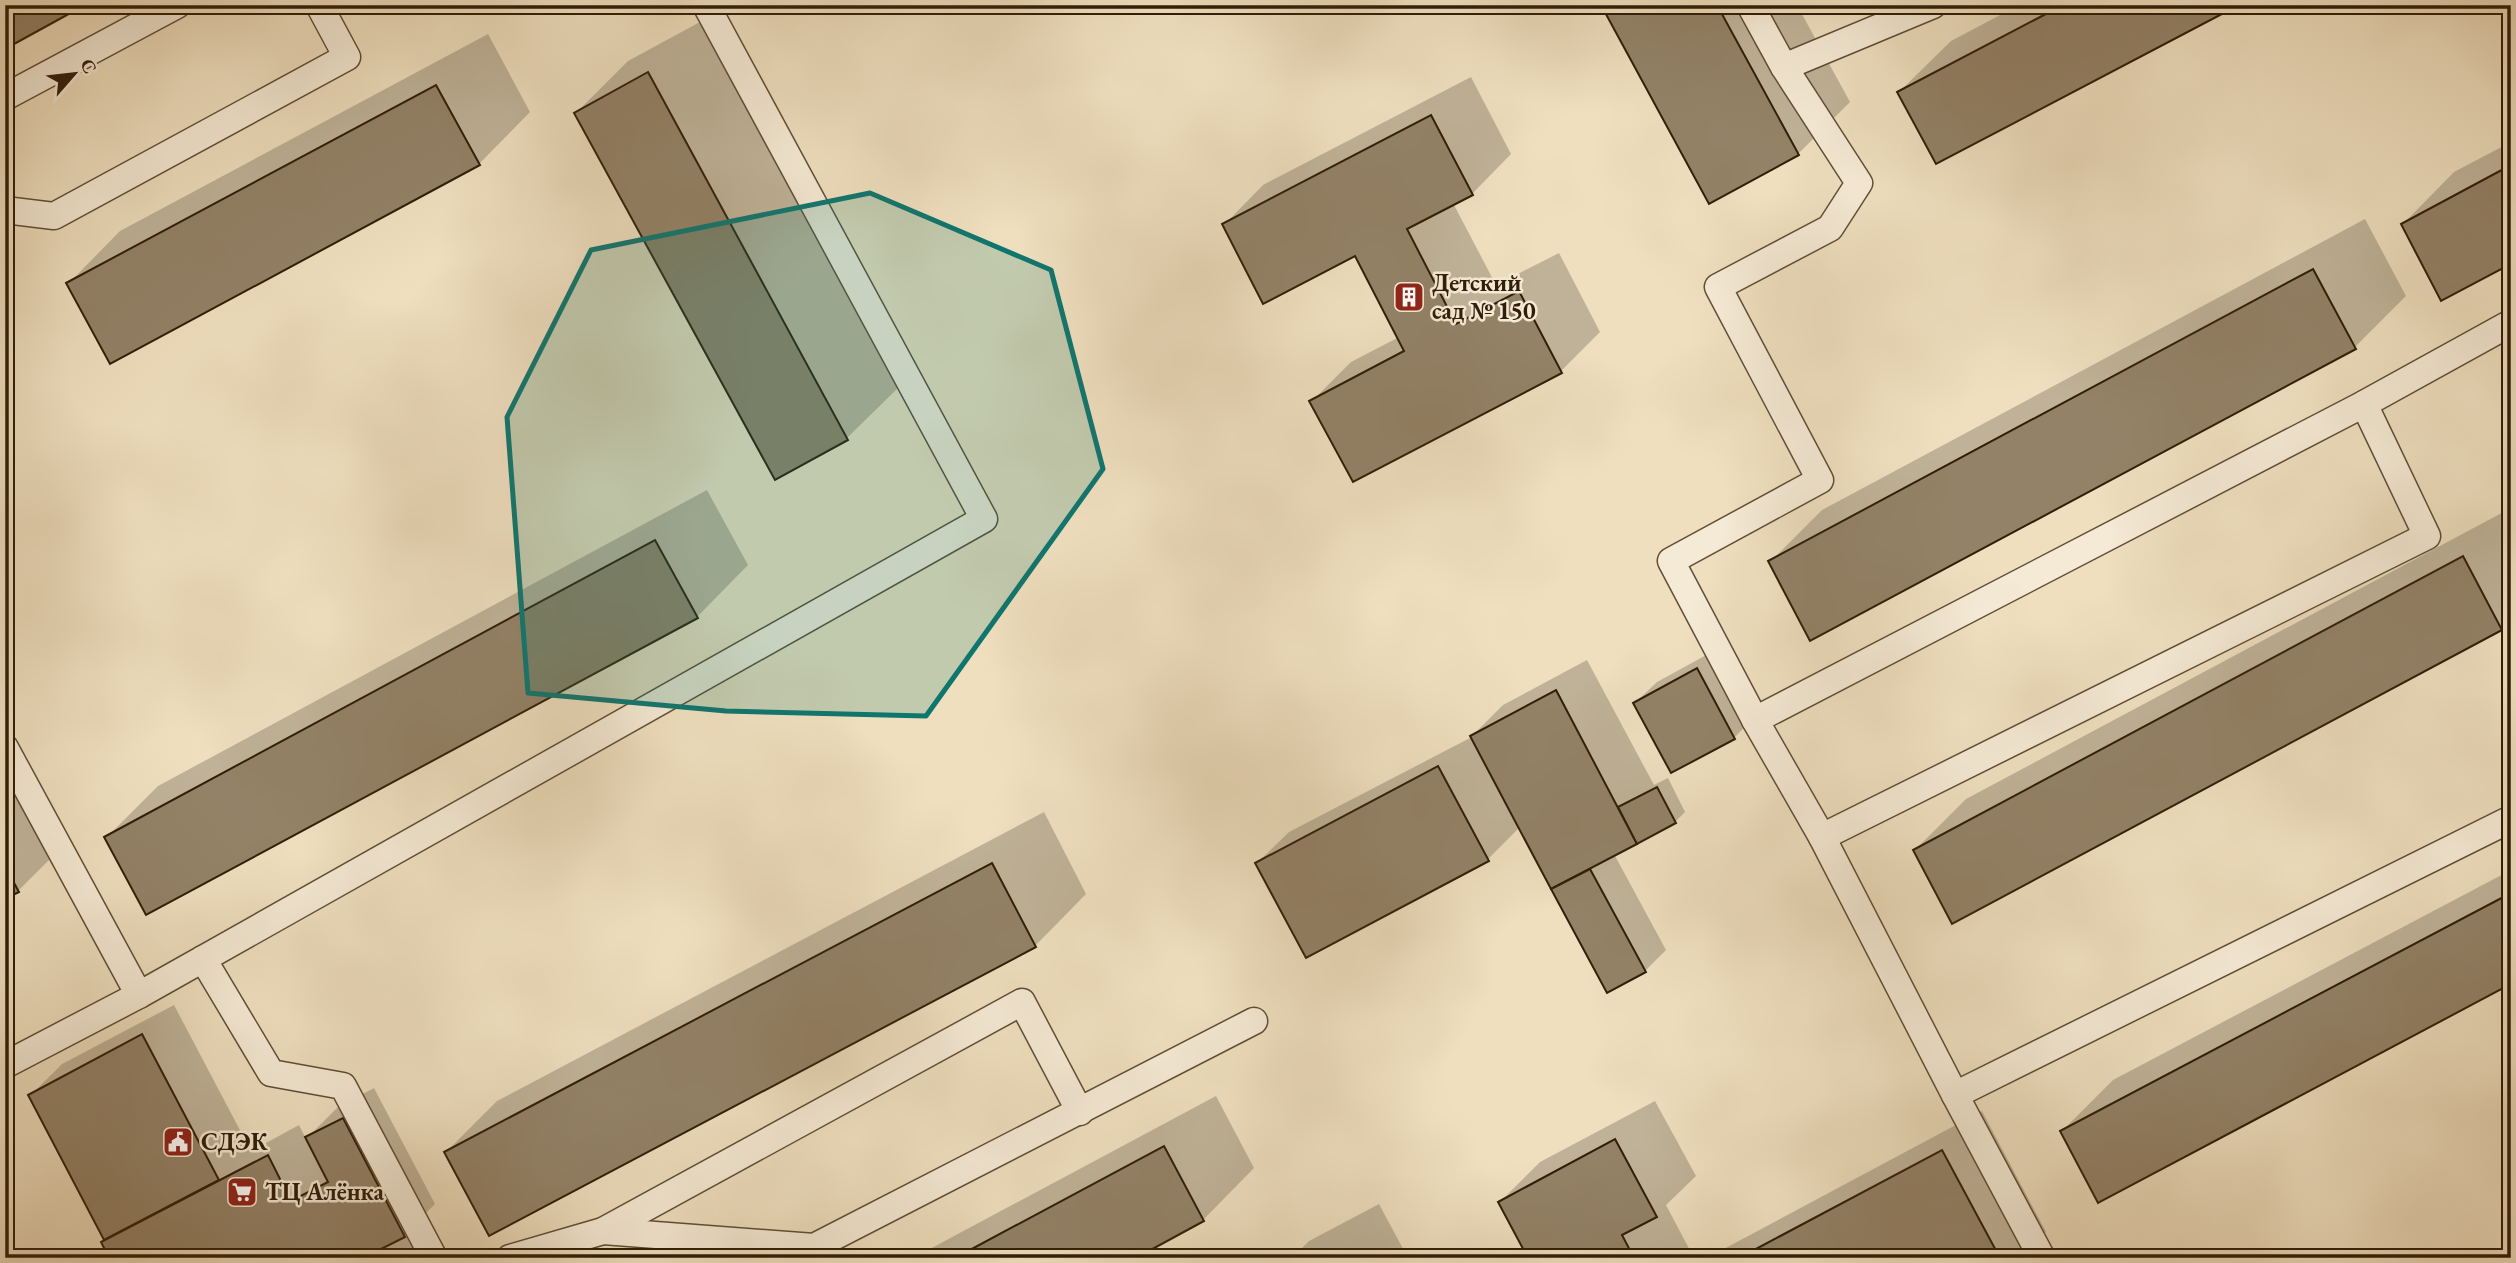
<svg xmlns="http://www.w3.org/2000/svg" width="2516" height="1263" font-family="'EB Garamond',serif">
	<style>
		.shadow { fill: #0003 }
		.building { fill: #938267; stroke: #301e08; stroke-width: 2 }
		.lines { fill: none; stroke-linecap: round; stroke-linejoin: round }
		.lane-casing { stroke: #604e36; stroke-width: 29 }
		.lane { stroke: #f5ead5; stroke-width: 26 }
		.marked { fill: #0f766e; fill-opacity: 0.2; stroke: #0f766e; stroke-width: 5; stroke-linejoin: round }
		.labels { text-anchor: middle; stroke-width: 5; stroke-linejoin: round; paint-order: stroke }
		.poi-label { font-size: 24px; font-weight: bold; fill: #301e08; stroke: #f5ead5; text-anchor: start }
	</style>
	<rect width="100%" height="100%" fill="#efdfbf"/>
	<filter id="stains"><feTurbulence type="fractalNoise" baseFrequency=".00286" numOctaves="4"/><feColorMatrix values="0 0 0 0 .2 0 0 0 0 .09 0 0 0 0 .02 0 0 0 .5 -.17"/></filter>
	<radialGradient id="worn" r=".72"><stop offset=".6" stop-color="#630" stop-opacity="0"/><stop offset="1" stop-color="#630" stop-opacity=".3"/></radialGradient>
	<g class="shadow">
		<path d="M1603 5H1797L1850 102 1798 154Z"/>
		<path d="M2019 5H2235L1899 92 1951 41Z"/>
		<path d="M700 22 899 387 847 438 775 478 576 113 628 61Z"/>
		<path d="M488 34 530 112 479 164 69 283 120 231Z"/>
		<path d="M1471 77 1511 154 1472 194 1453 203 1496 285 1559 253 1600 332 1561 371 1354 480 1312 401 1351 362 1399 337 1355 254 1224 225 1263 185Z"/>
		<path d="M2511 142V262L2403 224 2454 172Z"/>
		<path d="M2365 219 2406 296 2355 347 1770 562 1822 510Z"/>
		<path d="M707 490 748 565 697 617 106 838 158 786Z"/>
		<path d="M2511 508V619L2501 629 1915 850 1966 799Z"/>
		<path d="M1719 648 1755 716 1734 738 1635 703 1657 682Z"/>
		<path d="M1587 660 1654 785 1668 778 1685 812 1675 822 1614 854 1666 950 1645 971 1608 991 1520 827 1488 859 1257 863 1289 832 1470 738 1503 705Z"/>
		<path d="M5 720 70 839 18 891 5 897Z"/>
		<path d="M1044 812 1086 894 1035 946 446 1152 497 1101Z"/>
		<path d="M2511 870V982L2062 1131 2113 1080Z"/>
		<path d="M174 1005 251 1151 299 1125 306 1139 338 1107 374 1088 435 1204 408 1231 420 1255 417 1258H111L103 1242 106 1240 31 1095 62 1064Z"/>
		<path d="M1216 1096 1254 1168 1203 1220 1132 1258H913Z"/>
		<path d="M1655 1101 1696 1176 1666 1205 1694 1258H1530L1500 1202 1540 1162Z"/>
		<path d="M1982 1111 2046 1232 2020 1258H1707Z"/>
		<path d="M1379 1204 1408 1258H1292L1309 1241Z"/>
	</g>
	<g class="building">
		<path d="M5 5H85L5 49Z"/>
		<path d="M1601 5H1717L1799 155 1709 204Z"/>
		<path d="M2063 5H2239L1936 164 1897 92Z"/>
		<path d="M648 72 848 440 775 480 574 113Z"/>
		<path d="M436 85 480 165 110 364 66 283Z"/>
		<path d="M1431 115 1473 195 1407 229 1456 324 1519 291 1562 373 1353 482 1309 401 1404 351 1355 256 1263 304 1222 224Z"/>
		<path d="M2511 165V264L2441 301 2401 224Z"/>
		<path d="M2313 269 2356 349 1810 641 1768 561Z"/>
		<path d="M655 540 698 618 146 915 104 837Z"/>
		<path d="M2463 556 2502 630 1952 924 1913 850Z"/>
		<path d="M1697 668 1735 739 1671 773 1633 703Z"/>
		<path d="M1556 690 1637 844 1551 889 1470 736Z"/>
		<path d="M1438 766 1489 861 1306 958 1255 863Z"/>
		<path d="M1657 787 1676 823 1637 844 1618 807Z"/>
		<path d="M992 863 1036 947 489 1236 444 1152Z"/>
		<path d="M5 866 19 892 5 899Z"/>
		<path d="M1590 869 1646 972 1607 993 1551 889Z"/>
		<path d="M2511 893V984L2098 1203 2060 1131Z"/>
		<path d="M142 1034 219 1180 104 1240 28 1095Z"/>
		<path d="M343 1118 405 1237 373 1253 375 1258H109L101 1242 268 1155 291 1201 328 1182 305 1137Z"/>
		<path d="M1615 1139 1657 1217 1622 1235 1634 1258H1528L1498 1202Z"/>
		<path d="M1164 1146 1204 1221 1136 1258H955Z"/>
		<path d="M1942 1150 2000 1258H1739Z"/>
	</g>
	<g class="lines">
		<g class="lane-casing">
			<g id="lane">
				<path d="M1750 5 1784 67 1859 183 1830 228 1718 287 1820 480 1671 561 1755 720 1822 837 1955 1095 2042 1258"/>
				<path d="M1784 67 1933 5"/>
				<path d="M5 97 177 5"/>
				<path d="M5 210 54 216 347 57 319 5"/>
				<path d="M1755 720 2364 404 2511 323"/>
				<path d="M5 748 139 995"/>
				<path d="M1822 837 2427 536 2364 404"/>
				<path d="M203 959 271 1073 343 1086 434 1258"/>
				<path d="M5 1065 139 995 984 519 706 5"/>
				<path d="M1955 1095 2511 819"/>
				<path d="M603 1231 814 1247 1254 1021"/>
				<path d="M510 1258 603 1231 1022 1002 1080 1112"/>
			</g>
		</g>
		<use href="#lane" class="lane"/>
	</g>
	<path class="marked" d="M870 193 1051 270 1103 469 926 716 726 711 528 693 507 417 591 250Z"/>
	<defs>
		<g id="building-square" transform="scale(1.575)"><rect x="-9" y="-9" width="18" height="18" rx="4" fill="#8f2418" stroke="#f5ead5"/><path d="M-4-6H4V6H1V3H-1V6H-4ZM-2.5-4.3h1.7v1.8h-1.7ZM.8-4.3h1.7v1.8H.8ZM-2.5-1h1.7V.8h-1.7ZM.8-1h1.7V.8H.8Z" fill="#fff"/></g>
		<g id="civic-square" transform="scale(1.575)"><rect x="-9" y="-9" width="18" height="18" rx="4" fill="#8f2418" stroke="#f5ead5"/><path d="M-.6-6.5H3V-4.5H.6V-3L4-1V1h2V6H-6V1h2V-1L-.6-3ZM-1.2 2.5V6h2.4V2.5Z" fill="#fff"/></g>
		<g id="supermarket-square" transform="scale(1.575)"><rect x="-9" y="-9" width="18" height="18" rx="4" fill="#8f2418" stroke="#f5ead5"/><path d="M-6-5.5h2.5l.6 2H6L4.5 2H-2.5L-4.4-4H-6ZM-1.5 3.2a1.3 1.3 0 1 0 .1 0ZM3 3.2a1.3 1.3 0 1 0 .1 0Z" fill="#fff"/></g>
	</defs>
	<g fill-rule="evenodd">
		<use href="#building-square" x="1409" y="297"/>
		<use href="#civic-square" x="178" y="1142"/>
		<use href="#supermarket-square" x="242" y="1192"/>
	</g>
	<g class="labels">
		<g class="poi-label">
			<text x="1432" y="291">Детский<tspan x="1432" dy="28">сад № 150</tspan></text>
			<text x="201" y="1150">СДЭК</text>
			<text x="265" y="1200">ТЦ Алёнка</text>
		</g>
	</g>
	<rect width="2516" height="1263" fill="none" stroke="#efdfbf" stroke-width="28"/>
	<rect x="7" y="7" width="2502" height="1249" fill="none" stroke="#301e08" stroke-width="3.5"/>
	<rect x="14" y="14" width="2488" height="1235" fill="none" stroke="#301e08" stroke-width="2"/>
	<g transform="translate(74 74) rotate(62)" stroke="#f5ead5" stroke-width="5" paint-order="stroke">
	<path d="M0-5L12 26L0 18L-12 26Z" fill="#301e08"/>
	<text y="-10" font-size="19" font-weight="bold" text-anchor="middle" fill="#301e08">С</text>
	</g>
	<rect width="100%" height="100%" filter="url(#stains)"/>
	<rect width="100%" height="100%" fill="url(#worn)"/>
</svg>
